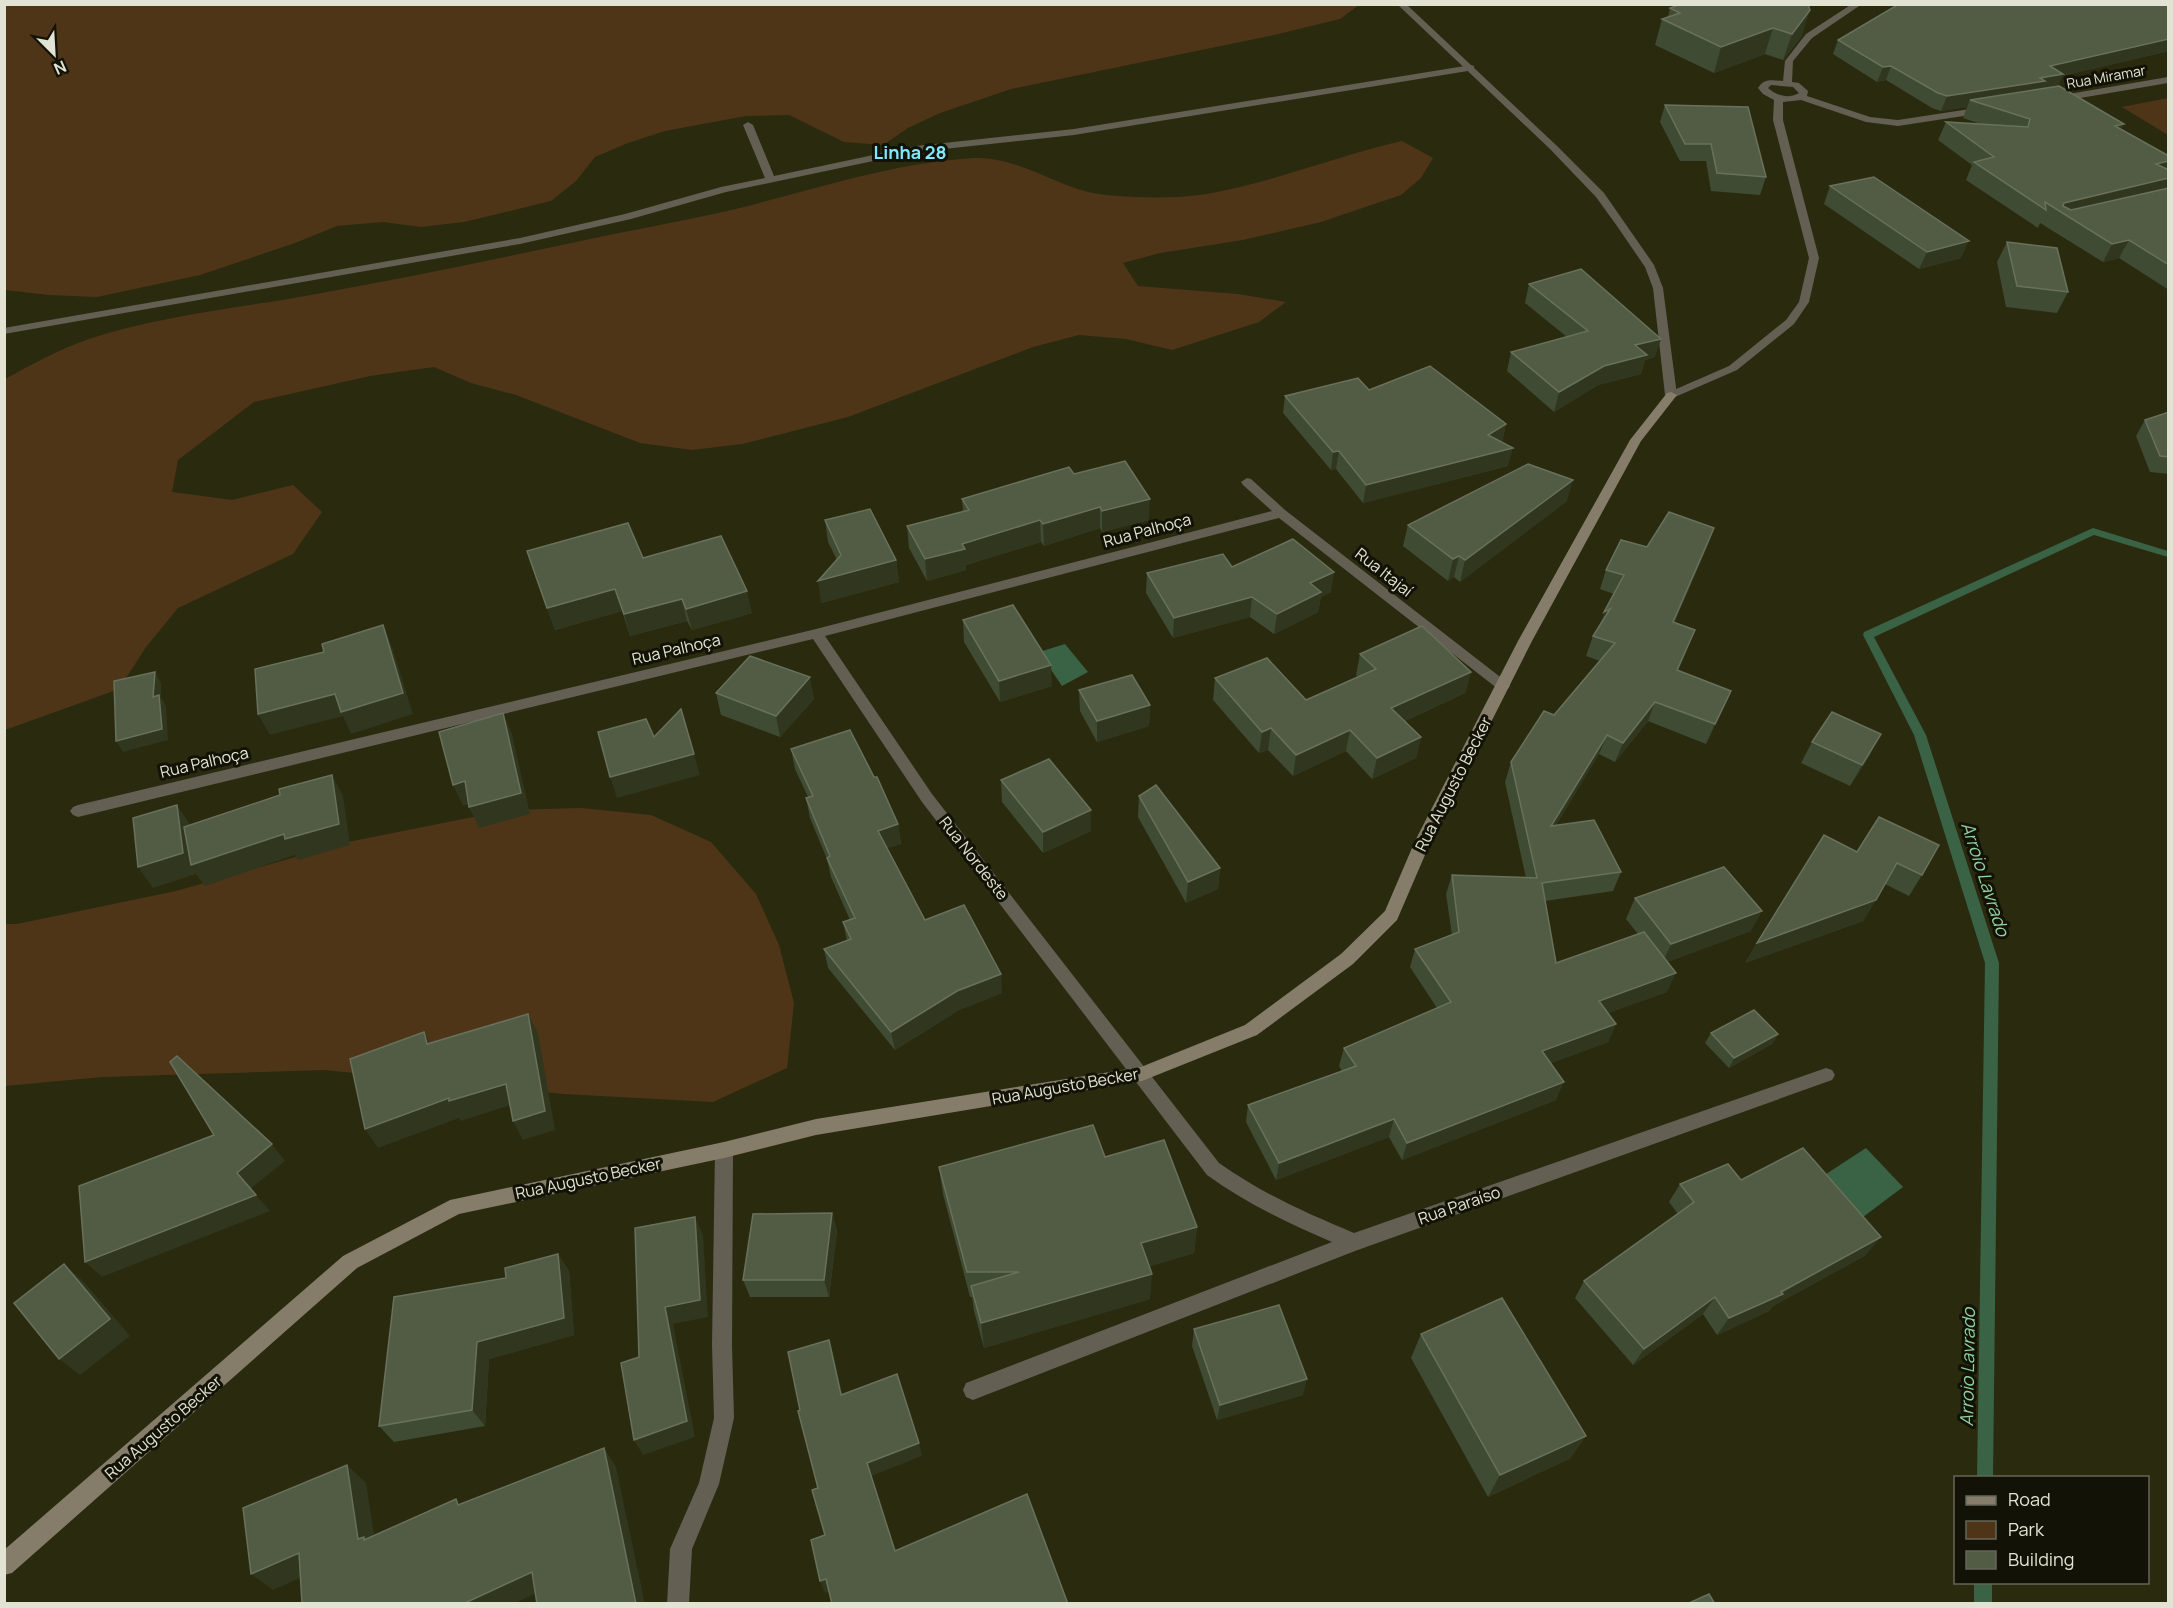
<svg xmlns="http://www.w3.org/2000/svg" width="2173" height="1608" font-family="Manrope,sans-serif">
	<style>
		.green { fill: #4f3518 }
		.water { fill: #3a6244 }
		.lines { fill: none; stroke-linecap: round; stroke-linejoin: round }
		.stream { fill: #3a6244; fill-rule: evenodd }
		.minor { fill: #645f53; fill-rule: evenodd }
		.tertiary { fill: #645f53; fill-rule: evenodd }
		.secondary { fill: #857d6a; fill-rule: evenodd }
		.wall { fill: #404b34 }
		.shaded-wall { fill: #30371e }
		.building { fill: #525c45; stroke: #68715b; stroke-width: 1.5 }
		.labels { text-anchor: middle; stroke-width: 6; stroke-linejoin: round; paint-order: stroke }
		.far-street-label { font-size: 14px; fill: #e2e3d2; stroke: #121207 }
		.street-label { font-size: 16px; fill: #e2e3d2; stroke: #121207 }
		.far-district-label { font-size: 18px; font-weight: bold; fill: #81e7fd; stroke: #121207 }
		.water-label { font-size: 18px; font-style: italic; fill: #91d2a0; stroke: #121207 }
	</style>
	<rect width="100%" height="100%" fill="#2a2a0f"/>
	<g class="green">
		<path d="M4 5 1358 4 1359 5 1340 19 1274 35 1011 89 940 113 908 128 883 145 844 142 789 115 746 116 665 131 628 143 595 157 576 181 551 201 464 222 421 227 383 222 337 226 295 243 200 275 97 297 49 295 5 290Z"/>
		<path d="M2168 98V135L2122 107Z"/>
		<path d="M1402 141 1433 158 1421 178 1401 195 1321 222 1243 240 1160 253 1123 263 1138 286 1238 294 1286 302 1259 322 1172 350 1126 339 1079 335 1033 347 848 417 742 444 692 450 640 443 516 395 471 383 434 367 370 376 254 402 178 460 172 492 232 500 293 485 322 512 293 554 178 608 146 647 119 689 5 730V379C32 364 60 349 89 339 162 315 241 308 316 294 416 276 515 255 614 234 659 225 704 217 748 206 821 187 899 162 974 158 1021 156 1060 191 1106 195 1139 198 1174 199 1207 194 1274 182 1336 156 1402 141Z"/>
		<path d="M581 808 651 815 711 842 756 894 779 945 794 1003 787 1068 713 1102 564 1094 324 1070 102 1077 5 1086 4 924H17L176 891 348 842 508 810Z"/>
	</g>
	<g class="water">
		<path d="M1065 644 1088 672 1062 686 1039 652Z"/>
		<path d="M1866 1148 1903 1187 1863 1217 1820 1178Z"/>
	</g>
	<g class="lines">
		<g class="stream">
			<path d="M2093 528 2168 551V557L2094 535 1874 637 1926 735 1999 963 1993 1478H1977L1985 963 1914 735 1863 635 1864 632Z"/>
			<rect x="1974" y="1582" width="18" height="22"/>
		</g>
		<g class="minor">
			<path d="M1852 4H1862L1812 38 1793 61 1792 82 1799 83 1808 91 1807 96 1870 117 1898 120 1983 107 1988 110 1983 113 1898 126 1866 122 1801 100 1783 102V120L1819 258 1809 302 1794 324 1737 370 1675 397H1667V393L1729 366 1786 320 1799 302 1809 258 1773 120 1774 100 1763 94 1758 88C1764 78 1772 80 1783 81L1785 61 1806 34ZM1771 85 1793 87 1799 93C1788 99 1777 96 1768 88Z"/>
			<path d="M1471 65 1474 66V70L1074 135 916 152 726 192 631 219 520 244 4 334V328L520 238 625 214 721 187 765 178 743 125 748 122 753 125 774 176 916 146 1074 129Z"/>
			<path d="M2168 77V83L2057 102 2052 99 2057 96Z"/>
			<path d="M1247 478 1251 479 1285 510 1508 683 1510 686 1508 689H1498L1279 518 825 636 932 794 1219 1163C1263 1194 1306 1213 1354 1233L1826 1068 1832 1070 1835 1075 1832 1080 1355 1251 973 1400 966 1397 963 1390 966 1383 1332 1242C1287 1223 1246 1203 1207 1175L922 802 813 639 78 817 73 815 70 811 73 807 78 805 816 629 1272 511 1243 485 1241 482Z"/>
			<path d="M724 1142 730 1144 733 1150 732 1345 734 1418 719 1484 692 1549 689 1604H667L670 1549 699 1483 714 1418 712 1345 715 1150 718 1144Z"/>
		</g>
		<path class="tertiary" d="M1397 4H1406L1556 145 1604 193 1654 265 1663 288 1677 395 1675 397 1671 398 1665 395 1653 288 1645 267 1617 226 1596 197 1550 149Z"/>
		<path class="secondary" d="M1671 392 1677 395 1641 441 1532 641 1431 841 1397 920 1353 964 1257 1035 1142 1081 816 1135 724 1158 459 1214 357 1268 12 1573 4 1575V1550L343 1256 450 1200 724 1142 816 1119 1141 1067 1245 1025 1341 954 1385 911 1415 841 1518 641 1630 440 1667 393Z"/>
	</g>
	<g class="wall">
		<path d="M1681 4 1802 36 1783 60 1765 54 1714 73 1655 45 1662 19 1668 17 1670 8Z"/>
		<path d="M2169 4V51L2062 76 2058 86 2121 129 2169 156V290L2119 258 2103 262 2040 223 2038 228 1966 180 1972 165 1938 140 1946 122 1984 125 1963 118 1967 107 1941 111 1932 108 1886 80 1877 82 1833 54 1838 40Z"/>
		<path d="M1665 105 1766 177 1760 195 1711 191 1706 161H1680L1660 122Z"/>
		<path d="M1830 186 1961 258 1919 269 1824 204Z"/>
		<path d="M2007 242 2068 292 2057 313 2006 307 1997 262Z"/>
		<path d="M1529 284 1655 357 1645 360 1641 374 1598 385 1554 412 1507 371 1511 352 1567 337 1525 303Z"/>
		<path d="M1285 396 1506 424 1502 442 1508 466 1363 503 1336 469 1331 470 1283 413Z"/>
		<path d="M2169 412V474L2150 472 2136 436 2145 420Z"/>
		<path d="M1074 474 1149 520 1102 532 1100 528 1044 546 1041 542 966 565V570L927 581 909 548 907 526 963 512 962 499Z"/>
		<path d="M1567 501 1460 582 1454 577 1448 581 1403 546 1408 525Z"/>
		<path d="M825 520 896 560 899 582 821 603 837 560 828 542Z"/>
		<path d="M1647 547H1707L1674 623 1687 650 1678 671 1731 691 1706 744 1648 721 1615 762 1599 754 1556 825 1621 872 1613 891 1545 901 1556 963 1638 934 1626 919 1635 898 1751 931 1667 962V992L1608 1013 1616 1024 1608 1042 1551 1063 1556 1100 1402 1160 1389 1137 1276 1180 1246 1122 1248 1105 1342 1071 1339 1066 1344 1048 1437 1008 1410 967 1415 949 1452 935 1446 894 1452 875 1526 878 1505 782 1511 762 1554 715 1600 661 1586 656 1593 636 1600 626 1614 594 1600 589 1606 570Z"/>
		<path d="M527 551 643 558 752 613 692 630 687 621 630 636 622 611 555 630Z"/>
		<path d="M1232 567 1331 592 1321 597 1318 612 1274 634 1250 617 1173 638 1146 593 1147 573Z"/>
		<path d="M963 620 1052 686 1000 702 964 642Z"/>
		<path d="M1360 654 1471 672 1465 693 1405 721 1421 737 1416 758 1372 779 1346 751 1293 776 1268 750 1259 753 1213 700 1215 678 1306 700 1358 677 1356 675Z"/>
		<path d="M1079 690 1150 705 1149 726 1097 742 1080 711Z"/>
		<path d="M716 693 814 699 780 737 721 715Z"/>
		<path d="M1812 742 1870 755 1850 786 1801 763Z"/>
		<path d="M791 749 898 824 901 844 887 848 925 920 1002 993 959 1010 895 1050 828 968 824 949 847 941 843 922 850 920 831 877 827 859 810 818 806 798 808 797 795 769Z"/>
		<path d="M1001 780 1091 831 1043 853 1002 802Z"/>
		<path d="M1139 796 1220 868 1218 889 1186 903 1138 817Z"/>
		<path d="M1939 845 1922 875 1909 896 1885 884 1863 921 1745 963 1757 943 1857 852Z"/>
		<path d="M1711 1033 1778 1034 1772 1044 1729 1068 1705 1043Z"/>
		<path d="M1105 1157 1197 1227 1194 1253 1150 1266V1299L984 1348 974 1311 972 1297H970L943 1194 939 1167Z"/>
		<path d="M1741 1180 1866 1255 1773 1306 1769 1311 1717 1335 1703 1314 1633 1365 1575 1298 1584 1281 1678 1214 1669 1202 1680 1184Z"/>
		<path d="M832 1213 837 1231 829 1297H750L743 1280Z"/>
		<path d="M558 1254 569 1271 574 1335 489 1359 485 1426 394 1442 379 1426Z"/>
		<path d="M1194 1329 1303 1395 1217 1420 1192 1346Z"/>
		<path d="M1421 1334 1571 1458 1488 1497 1411 1358Z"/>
	</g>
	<g class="shaded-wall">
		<path d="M1810 10 1802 36 1783 60 1792 34Z"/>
		<path d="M1773 28 1765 54 1714 73 1721 47Z"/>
		<path d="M2169 39V51L2062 76 2057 88 1970 100 1967 107 1941 111 1947 96 2050 66Z"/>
		<path d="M1891 66 1886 80 1877 82 1883 67Z"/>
		<path d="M2124 124 2115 141V126Z"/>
		<path d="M2169 161V170L2156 164Z"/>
		<path d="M2169 178V192L2167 194 2060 212 2064 203Z"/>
		<path d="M2129 240 2119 258 2103 262 2112 244Z"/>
		<path d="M1969 241 1961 258 1919 269 1927 252Z"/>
		<path d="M1661 339 1655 357 1645 360 1641 374 1598 385 1554 412 1559 392 1635 345Z"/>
		<path d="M1506 424 1502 442 1488 435Z"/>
		<path d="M1513 448 1508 466 1363 503 1366 485Z"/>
		<path d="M1339 451 1336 469 1331 470 1333 452Z"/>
		<path d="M1573 480 1567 501 1460 582 1465 560Z"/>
		<path d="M1150 499 1149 520 1102 532V511Z"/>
		<path d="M1100 507V528L1044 546 1043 524Z"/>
		<path d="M1040 520 1041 542 966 565V570L927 581 925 559 962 544Z"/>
		<path d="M1714 528 1707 547 1665 642 1673 622Z"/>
		<path d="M1459 556 1454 577 1448 581 1453 559Z"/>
		<path d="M896 560 899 582 821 603 818 581Z"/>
		<path d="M1334 572 1331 592 1321 597 1318 612 1274 634 1277 614 1310 583Z"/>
		<path d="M615 589 622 611 555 630 547 608Z"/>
		<path d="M747 591 752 613 692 630 686 609Z"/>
		<path d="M1252 597 1250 617 1173 638 1174 618Z"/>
		<path d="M682 599 687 621 630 636 624 614Z"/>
		<path d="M1610 609 1598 632 1604 612Z"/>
		<path d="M383 625 392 647 413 714 351 734 343 716 270 735 258 714Z"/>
		<path d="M1695 630 1687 650 1669 690 1677 670Z"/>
		<path d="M1051 665 1052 686 1000 702 999 681Z"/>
		<path d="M155 672 161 683V697L166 706 168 740 123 752 116 741 153 697Z"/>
		<path d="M1471 672 1465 693 1387 729 1391 708Z"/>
		<path d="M810 677 814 699 780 737 776 716Z"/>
		<path d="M1731 691 1723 710 1706 744 1715 724Z"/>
		<path d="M1655 702 1648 721 1615 762 1623 743Z"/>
		<path d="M1150 705 1149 726 1097 742V721Z"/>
		<path d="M503 713 512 734 530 814 479 828 469 807Z"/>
		<path d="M1271 728 1268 750 1259 753 1262 732Z"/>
		<path d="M1350 730 1346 751 1293 776 1296 755Z"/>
		<path d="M1881 734 1870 755 1850 786 1862 765Z"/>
		<path d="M1607 735 1599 754 1544 845 1551 826Z"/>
		<path d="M1421 737 1416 758 1372 779 1377 758Z"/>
		<path d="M694 754 700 775 617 798 610 777Z"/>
		<path d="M332 775 343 796 350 845 298 860 295 855 205 886 196 874 153 888 138 867 177 805 191 826 284 834Z"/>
		<path d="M465 781 474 802 463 806 453 785Z"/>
		<path d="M1091 810V831L1043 853V832Z"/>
		<path d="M898 824 901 844 881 850 878 831Z"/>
		<path d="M1220 868 1218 889 1186 903 1188 882Z"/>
		<path d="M1876 900 1863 921 1745 963 1757 943Z"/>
		<path d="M1762 911 1751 931 1662 964 1671 944Z"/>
		<path d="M1676 973 1667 992 1591 1019 1599 1001Z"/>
		<path d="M1001 974 1002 993 959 1010 895 1050 891 1032 957 991Z"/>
		<path d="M528 1014 538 1033 555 1130 523 1140 513 1121Z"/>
		<path d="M1616 1024 1608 1042 1535 1069 1542 1051Z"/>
		<path d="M424 1032 435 1052 427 1044Z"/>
		<path d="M1778 1034 1772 1044 1729 1068 1734 1058Z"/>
		<path d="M1564 1082 1556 1100 1402 1160 1407 1143Z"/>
		<path d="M506 1084 517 1103 461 1121 459 1118 378 1148 365 1129 449 1098Z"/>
		<path d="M1394 1119 1389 1137 1276 1180 1279 1163Z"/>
		<path d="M272 1144 285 1161 250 1189 237 1173Z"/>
		<path d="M256 1195 270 1211 102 1277 85 1262Z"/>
		<path d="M832 1213 837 1231 829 1297 824 1280Z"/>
		<path d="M695 1217 703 1235 708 1317 673 1324 695 1437 643 1455 634 1440 665 1307Z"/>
		<path d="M1197 1227 1194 1253 1140 1269 1141 1243Z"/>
		<path d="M1881 1237 1866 1255 1773 1306 1769 1311 1717 1335 1729 1318 1781 1292Z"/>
		<path d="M558 1254 569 1271 574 1335 489 1359 485 1426 472 1410 477 1342Z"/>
		<path d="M64 1264 84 1282 130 1336 80 1375 59 1359Z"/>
		<path d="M1152 1274 1150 1299 984 1348 981 1323Z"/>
		<path d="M1715 1297 1703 1314 1633 1365 1644 1349Z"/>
		<path d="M829 1340 833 1354 846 1409 841 1395Z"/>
		<path d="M1307 1379 1303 1395 1217 1420 1220 1405Z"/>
		<path d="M1586 1436 1571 1458 1488 1497 1500 1475Z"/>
		<path d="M919 1443 922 1456 871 1476 867 1463Z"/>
		<path d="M604 1448 616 1467 645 1604H636Z"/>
		<path d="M347 1465 366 1483 376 1547 358 1539Z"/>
		<path d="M299 1553 320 1569 273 1590 251 1574Z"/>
		<path d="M532 1572 547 1588 513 1604H467V1602Z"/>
		<path d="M826 1579 831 1591 825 1593 820 1581Z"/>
	</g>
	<g class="building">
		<path d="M1681 4H1808L1810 10 1792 34 1773 28 1721 47 1662 19 1680 13 1670 8Z"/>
		<path d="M1899 4H2169V39L2050 66 2063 74 2040 78 2045 81 1947 96 1938 93 1891 66 1883 67 1838 40Z"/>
		<path d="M2059 86 2124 124 2115 126 2169 156V161L2156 164 2169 170V178L2064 203 2063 206 2071 210 2169 188V265L2129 240 2112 244 2045 202 2046 210 1974 162 1994 157 1946 122 2028 127 2030 119 1970 100Z"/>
		<path d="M1665 105 1748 107 1766 177 1717 173 1711 144H1685Z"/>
		<path d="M1874 177 1969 241 1927 252 1830 186Z"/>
		<path d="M2007 242 2057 248 2068 292 2017 286Z"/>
		<path d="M1581 269 1661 339 1635 345 1647 355 1604 366 1559 392 1511 352 1588 331 1529 284Z"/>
		<path d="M1430 366 1506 424 1488 435 1513 448 1366 485 1339 451 1333 452 1285 396 1358 378 1369 390Z"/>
		<path d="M2169 412V457L2160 456 2145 420Z"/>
		<path d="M1125 461 1150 499 1102 511 1100 507 1043 524 1040 520 962 544 965 549 925 559 907 526 969 510 962 499 1069 467 1074 474Z"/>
		<path d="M1528 464 1573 480 1465 560 1459 556 1453 559 1408 525Z"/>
		<path d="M870 509 896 560 818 581 841 555 825 520Z"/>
		<path d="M1669 512 1714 528 1673 622 1695 630 1677 670 1731 691 1715 724 1655 702 1623 743 1607 735 1551 826 1594 820 1621 872 1542 883 1556 963 1644 932 1676 973 1599 1001 1616 1024 1542 1051 1564 1082 1407 1143 1394 1119 1279 1163 1248 1105 1356 1066 1344 1048 1451 1002 1415 949 1459 932 1452 875 1537 878 1511 762 1544 711 1554 715 1615 643 1593 636 1610 609 1604 612 1624 575 1606 570 1621 540 1647 547Z"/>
		<path d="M628 523 643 558 721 536 747 591 686 609 682 599 624 614 615 589 547 608 527 551Z"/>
		<path d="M1293 539 1334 572 1310 583 1321 592 1277 614 1252 597 1174 618 1147 573 1223 554 1232 567Z"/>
		<path d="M1013 605 1051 665 999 681 963 620Z"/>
		<path d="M383 625 403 693 341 712 335 694 258 714 255 669 324 652 322 644Z"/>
		<path d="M1422 626 1471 672 1391 708 1421 737 1377 758 1350 730 1296 755 1271 728 1262 732 1215 678 1267 658 1306 700 1376 669 1360 654Z"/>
		<path d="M750 656 810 677 776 716 716 693Z"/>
		<path d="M155 672 153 697 159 695 162 729 116 741 114 681Z"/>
		<path d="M1132 675 1150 705 1097 721 1079 690Z"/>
		<path d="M681 709 694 754 610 777 598 732 646 719 654 737Z"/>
		<path d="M1832 712 1881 734 1862 765 1812 742Z"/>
		<path d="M503 713 521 793 469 807 465 781 453 785 439 732Z"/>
		<path d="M850 730 874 777H877L898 824 878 831 925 920 964 905 1001 974 957 991 891 1032 824 949 851 939 843 922 855 918 827 858 830 856 806 798 813 796 791 749Z"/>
		<path d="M1049 759 1091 810 1043 832 1001 780Z"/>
		<path d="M332 775 339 824 285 839 284 834 191 865 184 827 280 795 279 789Z"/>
		<path d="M1156 785 1220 868 1188 882 1139 796Z"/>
		<path d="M177 805 183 853 138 867 133 818Z"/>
		<path d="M1879 817 1939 845 1922 875 1897 863 1876 900 1757 943 1824 835 1857 852Z"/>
		<path d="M1724 867 1762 911 1671 944 1635 898Z"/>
		<path d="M1754 1010 1778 1034 1734 1058 1711 1033Z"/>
		<path d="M528 1014 545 1111 513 1121 506 1084 449 1101V1098L365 1129 350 1059 424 1032 427 1044Z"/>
		<path d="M177 1056 272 1144 237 1173 256 1195 85 1262 79 1186 214 1135 170 1062Z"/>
		<path d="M1093 1125 1105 1157 1164 1140 1197 1227 1141 1243 1152 1274 981 1323 971 1286 1019 1272H967L939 1167Z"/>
		<path d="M1803 1148 1881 1237 1781 1292 1783 1294 1729 1318 1715 1297 1644 1349 1584 1281 1694 1202 1680 1184 1728 1164 1741 1180Z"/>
		<path d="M832 1213 824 1280H743L753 1214Z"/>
		<path d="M695 1217 700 1300 665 1307 687 1421 634 1440 621 1363 639 1357 635 1228Z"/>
		<path d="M558 1254 564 1318 477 1342 472 1410 379 1426 394 1297 506 1278 505 1268Z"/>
		<path d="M64 1264 110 1319 59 1359 14 1303Z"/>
		<path d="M1502 1298 1586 1436 1500 1475 1421 1334Z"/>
		<path d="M1279 1305 1307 1379 1220 1405 1194 1329Z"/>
		<path d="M829 1340 841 1395 897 1374 919 1443 867 1463 895 1551 1027 1494 1068 1604H832L826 1579 820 1581 811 1540 825 1535 812 1490 818 1488 798 1411 800 1410 788 1352Z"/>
		<path d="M604 1448 636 1604H537L532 1572 467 1602V1604H302L299 1553 251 1574 243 1508 347 1465 358 1539 364 1537V1540L456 1499 458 1505Z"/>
		<path d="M1709 1594 1715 1604H1687Z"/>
	</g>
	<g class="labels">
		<g class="far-street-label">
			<text transform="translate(2106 77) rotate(-10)" y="5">Rua Miramar</text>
		</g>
		<g class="street-label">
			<text transform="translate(1147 530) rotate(-15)" y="6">Rua Palhoça</text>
			<text transform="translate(1384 572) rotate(38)" y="6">Rua Itajaí</text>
			<text transform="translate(676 649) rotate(-13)" y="6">Rua Palhoça</text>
			<text transform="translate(204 762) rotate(-13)" y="6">Rua Palhoça</text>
			<text transform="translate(1453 784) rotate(-63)" y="6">Rua Augusto Becker</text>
			<text transform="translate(974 858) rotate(52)" y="6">Rua Nordeste</text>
			<text transform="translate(1065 1086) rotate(-10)" y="6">Rua Augusto Becker</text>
			<text transform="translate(588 1178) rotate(-12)" y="6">Rua Augusto Becker</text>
			<text transform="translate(1459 1205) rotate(-19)" y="6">Rua Paraíso</text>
			<text transform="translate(163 1427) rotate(-41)" y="6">Rua Augusto Becker</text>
		</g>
		<g class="far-district-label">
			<text x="910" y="159">Linha 28</text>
		</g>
		<g class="water-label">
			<text transform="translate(1985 879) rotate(72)" y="6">Arroio Lavrado</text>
			<text transform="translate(1968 1367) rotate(-89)" y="6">Arroio Lavrado</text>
		</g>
	</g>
	<rect width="2173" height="1608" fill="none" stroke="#e2e3d2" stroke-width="12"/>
	<rect x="1954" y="1476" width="195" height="108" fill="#121207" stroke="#656658" stroke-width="1.5"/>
	<rect x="1966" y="1496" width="30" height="9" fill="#857d6a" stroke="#656658" stroke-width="1.5"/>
	<text x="2008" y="1506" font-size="18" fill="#e2e3d2">Road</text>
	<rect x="1966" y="1521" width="30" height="18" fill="#4f3518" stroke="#656658" stroke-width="1.5"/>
	<text x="2008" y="1536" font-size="18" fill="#e2e3d2">Park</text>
	<rect x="1966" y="1551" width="30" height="18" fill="#525c45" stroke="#656658" stroke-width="1.5"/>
	<text x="2008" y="1566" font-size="18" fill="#e2e3d2">Building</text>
	<g transform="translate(54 54) rotate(156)" stroke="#121207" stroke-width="4.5" paint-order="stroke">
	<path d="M0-4.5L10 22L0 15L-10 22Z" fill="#e2e3d2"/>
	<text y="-9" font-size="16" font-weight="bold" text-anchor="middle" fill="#e2e3d2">N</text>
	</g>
</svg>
